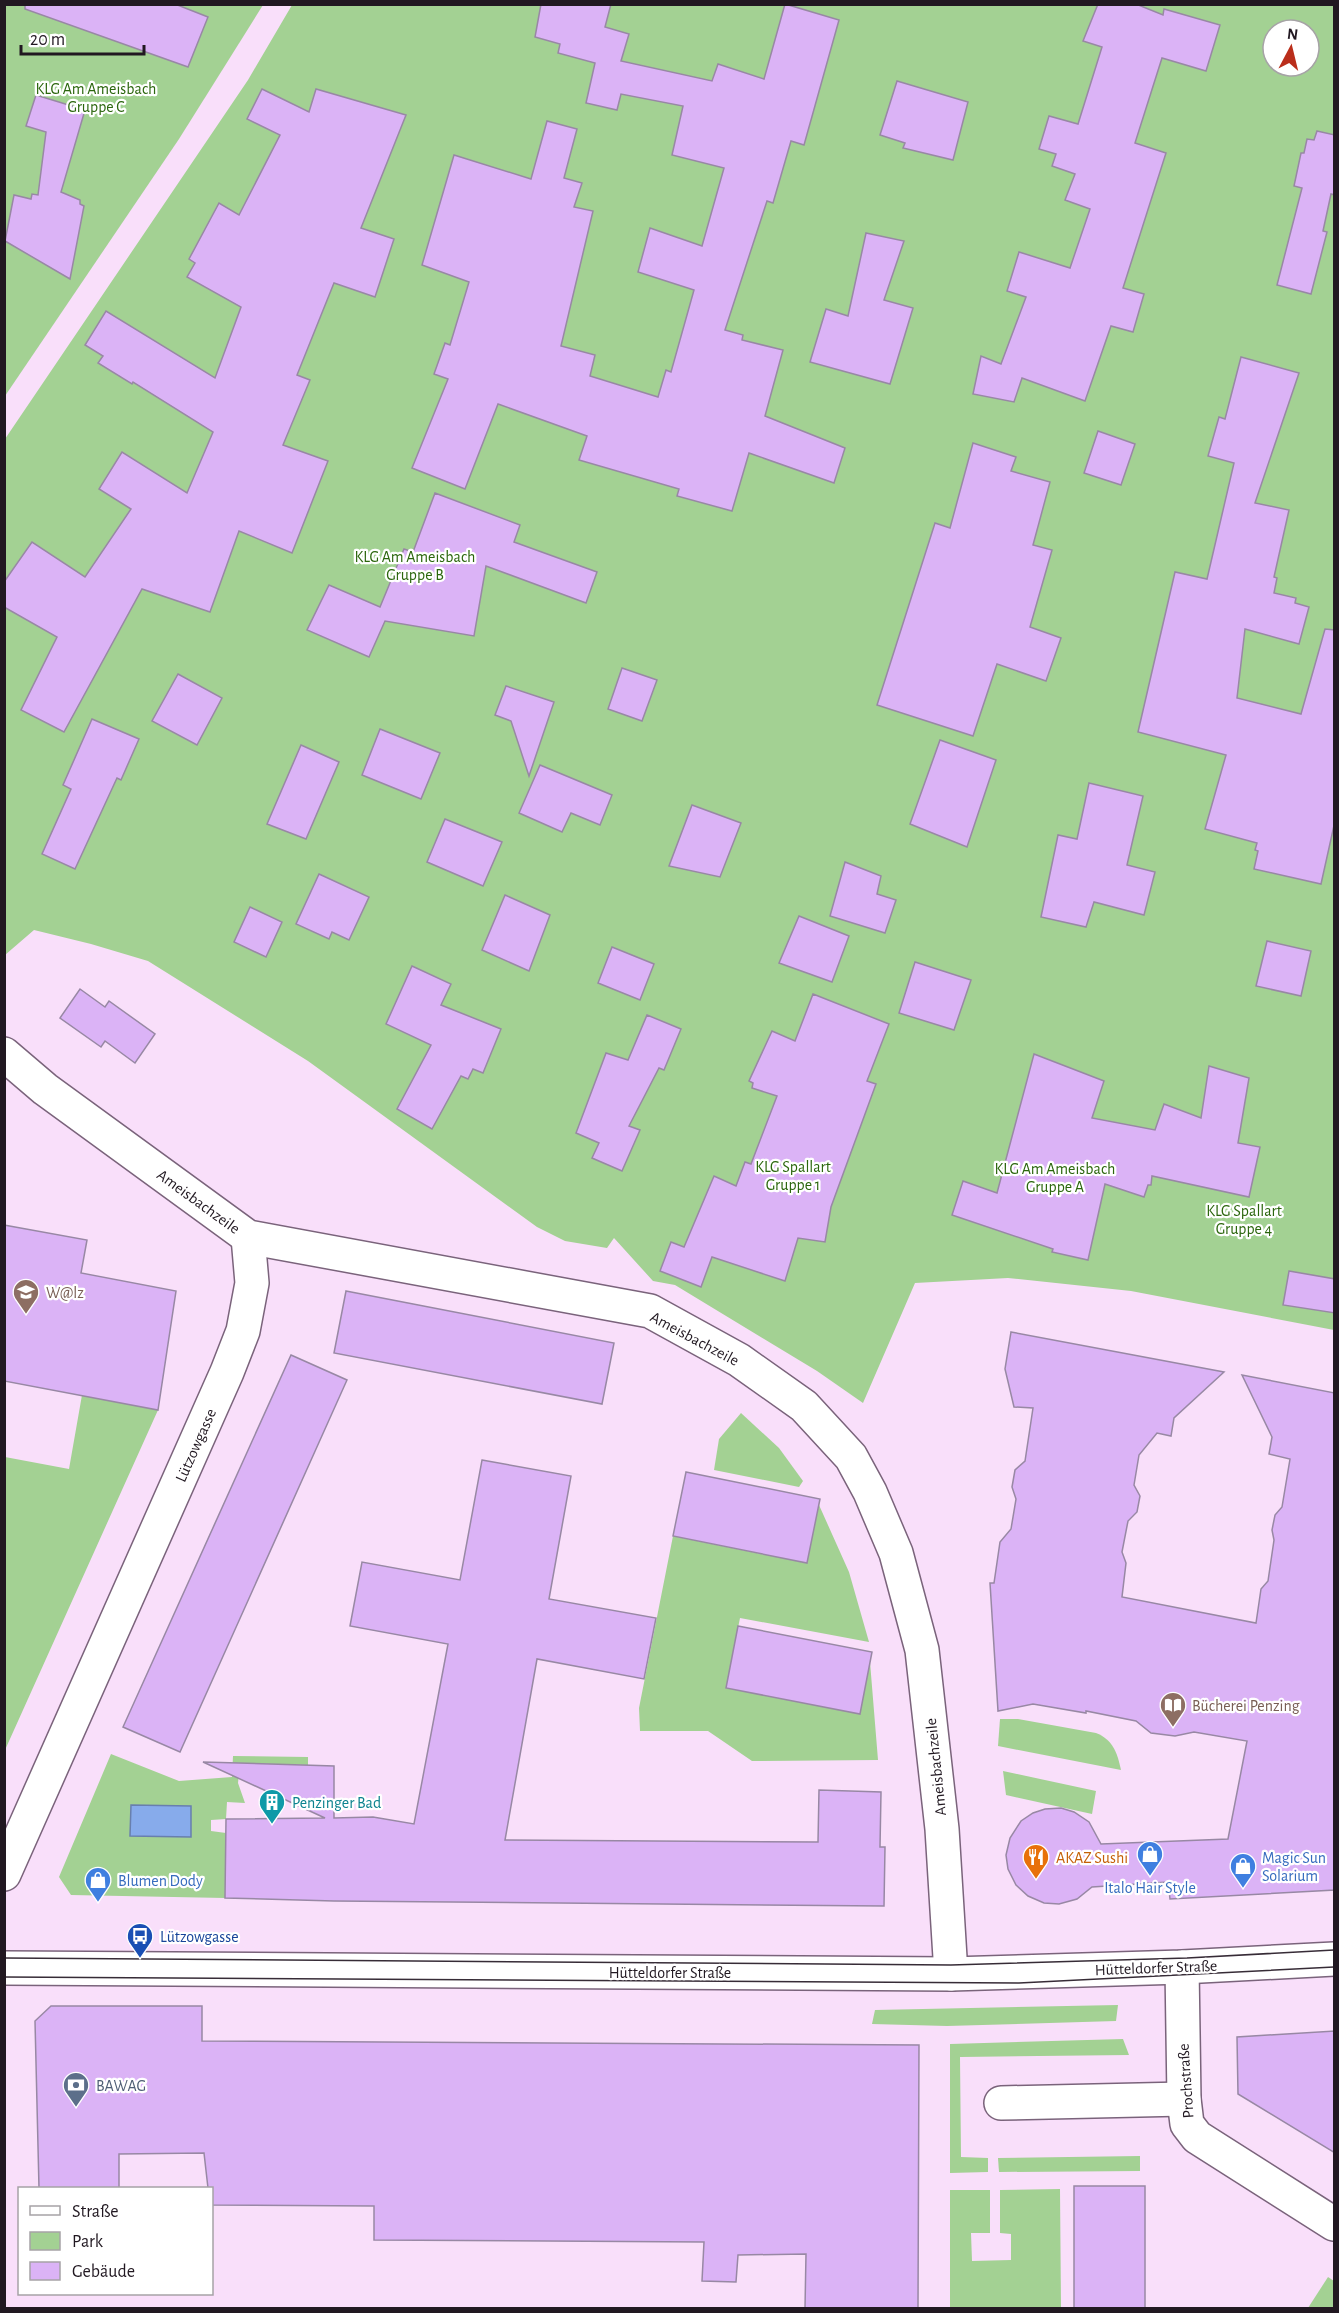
<svg xmlns="http://www.w3.org/2000/svg" width="1339" height="2313" font-family="'Alegreya Sans',sans-serif">
	<style>
		.green { fill: #a3d193; fill-rule: evenodd }
		.water { fill: #87abeb; stroke: #687fae; stroke-width: 1.5 }
		.building { fill: #dbb3f6; stroke: #9888a4; stroke-width: 1.5 }
		.lines { fill: none; stroke-linecap: round; stroke-linejoin: round }
		.minor-casing { stroke: #7a637b; stroke-width: 36 }
		.major-casing { stroke: #7a637b; stroke-width: 36 }
		.minor { stroke: #fff; stroke-width: 33 }
		.major { stroke: #fff; stroke-width: 33 }
		.tram { stroke: #372c37; stroke-width: 1.5 }
		.labels { text-anchor: middle; stroke-width: 4.5; stroke-linejoin: round; paint-order: stroke }
		.park-label { font-size: 16px; fill: #2b660d; stroke: #fff }
		.street-label { font-size: 16px; fill: #211821; stroke: #fff }
		.education-label { font-size: 16px; fill: #785e54; stroke: #fff; text-anchor: start }
		.culture-label { font-size: 16px; fill: #0d838f; stroke: #fff; text-anchor: start }
		.food-label { font-size: 16px; fill: #c56008; stroke: #fff; text-anchor: start }
		.shop-label { font-size: 16px; fill: #366cbe; stroke: #fff; text-anchor: start }
		.transit-label { font-size: 16px; fill: #164399; stroke: #fff; text-anchor: start }
		.service-label { font-size: 16px; fill: #4e5e75; stroke: #fff; text-anchor: start }
	</style>
	<rect width="100%" height="100%" fill="#f9dffa"/>
	<g class="green">
		<path d="M5 5H263L179 139 5 396Z"/>
		<path d="M292 5H1334V1330L1131 1291 1008 1278 915 1283 863 1403 817 1371 675 1285 653 1281 614 1238 607 1248 565 1241 537 1227 308 1061 148 961 91 944 34 930 5 955V439L248 80ZM1273 30H1309V66H1273Z"/>
		<path d="M82 1395 158 1410 5 1750V1457L69 1469Z"/>
		<path d="M741 1413 779 1448 803 1481 799 1487 714 1470 719 1439Z"/>
		<path d="M819 1505 849 1572 869 1642 740 1618 726 1688 860 1714 870 1662 878 1760 752 1761 708 1731H640L639 1708 673 1536 806 1563Z"/>
		<path d="M1000 1719H1018L1096 1733C1113 1740 1117 1752 1121 1770L998 1746Z"/>
		<path d="M111 1754 179 1781 232 1777 233 1756 308 1757V1765L240 1763 238 1783 245 1803 227 1802 226 1819 211 1820V1831L226 1833 225 1898 71 1895 59 1877Z"/>
		<path d="M1003 1771 1096 1791 1092 1814 1006 1795Z"/>
		<path d="M1118 2005 1116 2021 947 2026 872 2024 875 2010Z"/>
		<path d="M1123 2039 1129 2055 960 2057 961 2157 988 2158V2172L950 2173V2044Z"/>
		<path d="M1140 2156V2171L999 2172 998 2158Z"/>
		<path d="M1060 2189 1061 2308H950V2190H990V2233H971L972 2261 1011 2260V2234L1000 2233V2190Z"/>
		<path d="M1328 2277 1334 2281V2308H1308Z"/>
	</g>
	<path class="water" d="M131 1805 191 1806V1837L130 1836Z"/>
	<g class="building">
		<path d="M25 4H175L208 17 188 67 25 9Z"/>
		<path d="M541 4H611L605 27 629 34 621 61 712 81 718 64 764 79 785 4 839 20 804 145 791 141 773 203 767 201 725 330 743 335 742 340 783 350 765 416 845 448 834 483 749 453 732 511 677 496 679 489 579 460 587 436 498 404 465 489 412 468 448 379 434 374 445 343 450 345 469 282 422 265 454 155 531 179 547 121 577 129 564 178 582 183 574 207 593 211 561 346 595 355 590 376 658 397 666 370 671 372 694 290 638 272 650 228 702 246 724 168 672 155 683 106 621 94 617 110 586 103 595 63 558 53 560 44 535 37Z"/>
		<path d="M1098 4H1136L1163 15 1164 9 1220 25 1206 71 1162 58 1135 143 1166 153 1123 288 1144 294 1133 332 1111 326 1085 401 1022 378 1014 402 973 394 981 356 1001 364 1026 297 1007 291 1019 252 1070 268 1090 209 1065 200 1075 174 1052 166 1056 154 1039 149 1049 116 1078 124 1102 47 1083 41Z"/>
		<path d="M897 81 968 102 953 160 903 148 905 143 880 135Z"/>
		<path d="M262 89 309 112 316 89 406 115 361 228 394 239 375 297 334 283 297 375 310 380 283 445 328 461 292 553 239 531 210 612 142 589 64 732 21 710 57 637 4 607V582L32 542 85 577 131 509 99 489 122 452 187 493 213 432 133 382 132 384 98 363 103 356 85 345 106 311 215 378 241 307 187 277 195 263 189 259 219 203 239 215 280 135 247 119Z"/>
		<path d="M36 95 85 110 61 192 80 200V204L84 206 70 279 5 241 14 195 31 199 32 194 38 195 46 132 26 126Z"/>
		<path d="M1317 131 1335 135V195L1331 194 1323 231 1327 232 1311 294 1277 285 1302 188 1294 186 1301 153H1304L1307 139 1314 140Z"/>
		<path d="M866 233 904 241 884 300 913 308 890 384 810 362 826 309 848 316Z"/>
		<path d="M1241 357 1299 373 1255 503 1289 510 1274 577 1277 578 1274 593 1296 598 1295 603 1309 607 1299 644 1245 629 1237 698 1301 714 1325 629 1335 630V821L1321 884 1254 869 1258 851 1255 850 1257 843 1205 829 1226 755 1138 732 1175 572 1207 579 1234 463 1208 456 1219 417 1225 419Z"/>
		<path d="M1098 431 1135 444 1121 485 1084 473Z"/>
		<path d="M973 443 1016 457 1011 471 1050 482 1033 545 1052 550 1030 627 1061 638 1046 681 997 664 973 736 877 705 935 523 950 528Z"/>
		<path d="M435 493 520 525 514 542 597 572 586 603 486 566 474 636 385 621 369 657 307 630 329 585 380 607 404 549 413 552Z"/>
		<path d="M622 668 657 680 642 721 608 709Z"/>
		<path d="M178 674 222 698 197 745 152 721Z"/>
		<path d="M506 686 554 702 529 776 511 721 495 715Z"/>
		<path d="M92 719 139 739 121 780 117 778 75 869 42 854 71 789 63 785Z"/>
		<path d="M380 729 440 753 421 799 362 775Z"/>
		<path d="M940 740 996 760 967 847 910 824Z"/>
		<path d="M301 745 339 762 306 839 267 824Z"/>
		<path d="M540 765 612 795 600 825 571 813 562 832 519 813Z"/>
		<path d="M1089 783 1143 796 1127 865 1155 872 1144 915 1094 902 1086 927 1041 917 1058 835 1077 839Z"/>
		<path d="M692 805 741 823 720 877 669 866Z"/>
		<path d="M445 819 502 842 483 886 427 862Z"/>
		<path d="M845 862 881 876 877 894 896 900 885 933 830 916Z"/>
		<path d="M319 874 369 897 349 940 332 932 329 939 296 924Z"/>
		<path d="M505 895 550 915 529 971 482 950Z"/>
		<path d="M250 907 282 922 266 957 234 942Z"/>
		<path d="M799 916 849 936 832 982 779 963Z"/>
		<path d="M1267 941 1311 951 1301 996 1256 986Z"/>
		<path d="M612 947 654 964 640 1000 598 983Z"/>
		<path d="M915 962 971 980 954 1030 899 1013Z"/>
		<path d="M412 966 451 984 441 1005 501 1029 483 1073 473 1069 468 1079 461 1076 432 1129 397 1109 431 1045 386 1024Z"/>
		<path d="M80 989 105 1007 109 1001 155 1034 135 1063 105 1041 101 1047 60 1018Z"/>
		<path d="M813 994 889 1024 867 1081 876 1084 831 1207 825 1242 798 1238 785 1281 712 1257 701 1287 660 1271 671 1242 684 1247 714 1176 736 1186 745 1162 751 1164 777 1096 752 1088 753 1083 749 1081 772 1031 795 1041Z"/>
		<path d="M647 1015 681 1029 664 1070 659 1068 629 1126 640 1130 622 1171 592 1158 599 1143 576 1133 606 1053 628 1060Z"/>
		<path d="M1034 1054 1104 1081 1092 1118 1155 1130 1164 1104 1201 1118 1209 1066 1249 1078 1238 1143 1260 1147 1249 1197 1152 1176 1151 1185H1148L1144 1197 1105 1184 1088 1260 1052 1252 1053 1249 952 1215 963 1181 997 1193Z"/>
		<path d="M4 1225 87 1240 81 1273 176 1291 158 1410 4 1381Z"/>
		<path d="M1289 1271 1335 1279V1313L1283 1305Z"/>
		<path d="M346 1291 614 1343 602 1404 334 1353Z"/>
		<path d="M1011 1332 1224 1372 1174 1418 1171 1436 1157 1433 1139 1455 1134 1485 1140 1496 1137 1512 1128 1521 1122 1552 1126 1563 1122 1597 1256 1623 1261 1589 1268 1581 1274 1540 1272 1530 1275 1515 1282 1507 1290 1459 1269 1454 1272 1437 1242 1375 1335 1393V1890L1170 1899 1168 1882 1092 1887 1077 1899 1059 1904 1044 1903 1028 1896 1016 1885 1008 1869 1006 1855 1010 1838 1021 1821 1033 1813 1045 1809 1061 1808 1074 1812 1089 1822 1101 1844 1228 1839 1247 1741 1194 1732 1175 1736 1151 1733 1136 1721 1086 1711V1713L1033 1704 998 1711 990 1583H994L1000 1542 1011 1529 1016 1499 1012 1487 1015 1470 1025 1461 1033 1408 1014 1407 1005 1369Z"/>
		<path d="M291 1355 347 1380 180 1752 123 1727Z"/>
		<path d="M482 1460 571 1476 549 1599 656 1618 644 1679 537 1659 505 1840 818 1842 819 1790 881 1792 880 1847H885L884 1906 334 1901 225 1898 226 1819 325 1818 203 1762 334 1766V1818L373 1817 414 1824 448 1644 350 1626 362 1562 460 1580Z"/>
		<path d="M686 1472 820 1499 807 1563 673 1536Z"/>
		<path d="M738 1626 872 1652 860 1714 726 1688Z"/>
		<path d="M51 2006H202V2041L919 2045 918 2308H805L806 2254 738 2255 736 2282 702 2281 704 2242 374 2240V2206L212 2205V2188H208L204 2153 119 2154V2188H39L35 2021Z"/>
		<path d="M1335 2031V2153L1238 2094 1237 2037Z"/>
		<rect x="1074" y="2186" width="71" height="122"/>
	</g>
	<g class="lines">
		<g class="minor-casing">
			<g id="minor">
				<path d="M4 1054 45 1089 248 1237 650 1311 739 1360 804 1406 851 1457 870 1492 896 1553 922 1650 942 1829 951 1974"/>
				<path d="M4 1874 227 1372 243 1331 252 1283 248 1237"/>
				<path d="M1182 1967 1184 2099 1187 2124 1197 2137 1334 2224"/>
				<path d="M1001 2103 1184 2099"/>
			</g>
		</g>
		<g class="major-casing">
			<path id="major" d="M4 1968 951 1974 1182 1967 1334 1959"/>
		</g>
		<use href="#minor" class="minor"/>
		<use href="#major" class="major"/>
		<g class="tram">
			<path d="M4 1958 951 1965 1187 1958 1334 1950"/>
			<path d="M4 1977 1019 1983 1334 1967"/>
		</g>
	</g>
	<defs>
		<g id="school-pin" transform="scale(1.35)"><path d="M0 17L-7.5 6A9.5 9.5 0 1 1 7.5 6Z" fill="#8d6e63" stroke="#fff"/><path d="M0-5L7-2L0 1L-7-2ZM-4 1L0 2.5L4 1V4Q0 6-4 4Z" fill="#fff"/></g>
		<g id="library-pin" transform="scale(1.35)"><path d="M0 17L-7.5 6A9.5 9.5 0 1 1 7.5 6Z" fill="#8d6e63" stroke="#fff"/><path d="M-6-4Q-3-5.5-.7-3.5V5Q-3 3-6 4ZM6-4Q3-5.5 .7-3.5V5Q3 3 6 4Z" fill="#fff"/></g>
		<g id="building-pin" transform="scale(1.35)"><path d="M0 17L-7.5 6A9.5 9.5 0 1 1 7.5 6Z" fill="#0f9aa8" stroke="#fff"/><path d="M-4-6H4V6H1V3H-1V6H-4ZM-2.5-4.3h1.7v1.8h-1.7ZM.8-4.3h1.7v1.8H.8ZM-2.5-1h1.7V.8h-1.7ZM.8-1h1.7V.8H.8Z" fill="#fff"/></g>
		<g id="shop-pin" transform="scale(1.35)"><path d="M0 17L-7.5 6A9.5 9.5 0 1 1 7.5 6Z" fill="#3f7fe0" stroke="#fff"/><path d="M-5-2.5h2.3a2.7 3.5 0 0 1 5.4 0H5L5.5 6h-11ZM-1.5-2.5h3a1.5 2.3 0 0 0-3 0Z" fill="#fff"/></g>
		<g id="restaurant-pin" transform="scale(1.35)"><path d="M0 17L-7.5 6A9.5 9.5 0 1 1 7.5 6Z" fill="#e8710a" stroke="#fff"/><path d="M-5-6h1v4h1v-4h1v4h1v-4h1v5L-1.5 .5V6h-2V.5L-5-1ZM5-6V6H3V1.5H1.5Q1.5-4 5-6Z" fill="#fff"/></g>
		<g id="bus-pin" transform="scale(1.35)"><path d="M0 17L-7.5 6A9.5 9.5 0 1 1 7.5 6Z" fill="#1a4fb4" stroke="#fff"/><path d="M-5-6H5V4H4V6H2V4H-2V6H-4V4H-5ZM-3.5-4V0h7V-4ZM-3.5 1.2v1.5H-2V1.2ZM2 1.2v1.5H3.5V1.2Z" fill="#fff"/></g>
		<g id="bank-pin" transform="scale(1.35)"><path d="M0 17L-7.5 6A9.5 9.5 0 1 1 7.5 6Z" fill="#5c6f8a" stroke="#fff"/><path d="M-6-4H6V4H-6ZM0-2.3a2.3 2.3 0 1 0 0 4.6a2.3 2.3 0 1 0 0-4.6Z" fill="#fff"/></g>
	</defs>
	<g fill-rule="evenodd">
		<use href="#school-pin" x="26" y="1292"/>
		<use href="#library-pin" x="1173" y="1705"/>
		<use href="#building-pin" x="272" y="1802"/>
		<use href="#shop-pin" x="1150" y="1854"/>
		<use href="#restaurant-pin" x="1036" y="1857"/>
		<use href="#shop-pin" x="1243" y="1866"/>
		<use href="#shop-pin" x="98" y="1880"/>
		<use href="#bus-pin" x="140" y="1936"/>
		<use href="#bank-pin" x="76" y="2085"/>
	</g>
	<g class="labels">
		<g class="park-label">
			<text x="96" y="94">KLG Am Ameisbach<tspan x="96" dy="18">Gruppe C</tspan></text>
			<text x="415" y="562">KLG Am Ameisbach<tspan x="415" dy="18">Gruppe B</tspan></text>
			<text x="793" y="1172">KLG Spallart<tspan x="793" dy="18">Gruppe 1</tspan></text>
			<text x="1055" y="1174">KLG Am Ameisbach<tspan x="1055" dy="18">Gruppe A</tspan></text>
			<text x="1244" y="1216">KLG Spallart<tspan x="1244" dy="18">Gruppe 4</tspan></text>
		</g>
		<g class="street-label">
			<text transform="translate(199 1201) rotate(36)" y="6">Ameisbachzeile</text>
			<text transform="translate(695 1338) rotate(28)" y="6">Ameisbachzeile</text>
			<text transform="translate(195 1445) rotate(-66)" y="6">Lützowgasse</text>
			<text transform="translate(935 1767) rotate(-96)" y="6">Ameisbachzeile</text>
			<text transform="translate(1156 1967) rotate(-2)" y="6">Hütteldorfer Straße</text>
			<text x="670" y="1978">Hütteldorfer Straße</text>
			<text transform="translate(1185 2081) rotate(-94)" y="6">Prochstraße</text>
		</g>
		<g class="education-label">
			<text x="46" y="1298">W@lz</text>
			<text x="1192" y="1711">Bücherei Penzing</text>
		</g>
		<g class="culture-label">
			<text x="292" y="1808">Penzinger Bad</text>
		</g>
		<g class="food-label">
			<text x="1056" y="1863">AKAZ Sushi</text>
		</g>
		<g class="shop-label">
			<text x="1262" y="1863">Magic Sun<tspan x="1262" dy="18">Solarium</tspan></text>
			<text x="118" y="1886">Blumen Dody</text>
			<text x="1150" y="1893" text-anchor="middle">Italo Hair Style</text>
		</g>
		<g class="transit-label">
			<text x="160" y="1942">Lützowgasse</text>
		</g>
		<g class="service-label">
			<text x="96" y="2091">BAWAG</text>
		</g>
	</g>
	<rect width="1339" height="2313" fill="none" stroke="#211821" stroke-width="12"/>
	<rect x="18" y="2187" width="195" height="108" fill="#ffffff" stroke="#a6a3a6" stroke-width="1.5"/>
	<rect x="30" y="2206" width="30" height="9" fill="#ffffff" stroke="#a6a3a6" stroke-width="1.5"/>
	<text x="72" y="2217" font-size="18" fill="#211821">Straße</text>
	<rect x="30" y="2232" width="30" height="18" fill="#a3d193" stroke="#a6a3a6" stroke-width="1.5"/>
	<text x="72" y="2247" font-size="18" fill="#211821">Park</text>
	<rect x="30" y="2262" width="30" height="18" fill="#dbb3f6" stroke="#a6a3a6" stroke-width="1.5"/>
	<text x="72" y="2277" font-size="18" fill="#211821">Gebäude</text>
	<g transform="translate(1291 48) rotate(7)"><circle r="28" fill="#ffffff" stroke="#a6a3a6" stroke-width="1.5"/>
	<path d="M0-4.5L10 22L0 15L-10 22Z" fill="#ba2e1b"/>
	<text y="-9" font-size="16" font-weight="bold" text-anchor="middle" fill="#211821">N</text>
	</g>
	<path d="M21 45v9h123v-9" fill="none" stroke="#211821" stroke-width="3"/>
	<text x="30" y="45" font-size="18" fill="#211821" stroke="#ffffff" stroke-width="4.5" paint-order="stroke">20 m</text>
</svg>
